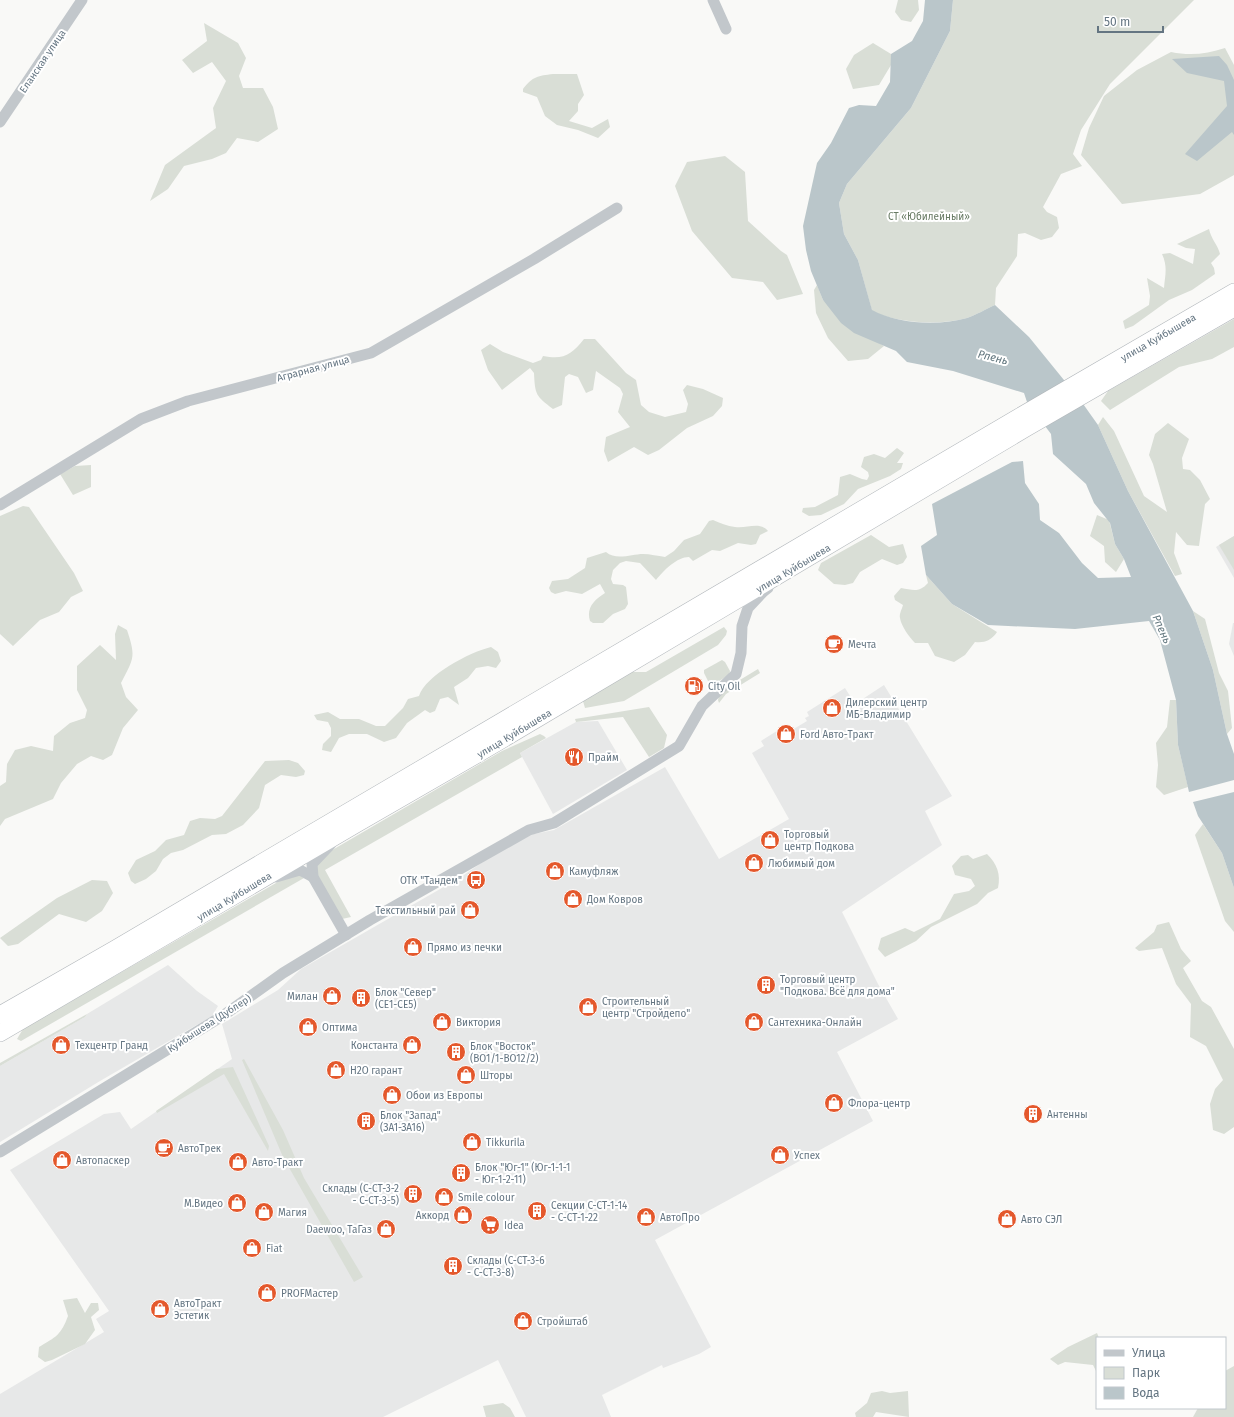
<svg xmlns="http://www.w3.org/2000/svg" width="1234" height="1417" font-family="'Fira Sans',sans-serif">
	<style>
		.built { fill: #e7e8e8 }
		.green { fill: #d9ded6 }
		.water { fill: #bac6ca }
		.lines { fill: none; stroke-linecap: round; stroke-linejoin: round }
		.highway-casing { stroke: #b3b8bc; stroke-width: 18 }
		.minor { stroke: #c2c7cb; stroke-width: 11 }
		.highway { stroke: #fff; stroke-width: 17 }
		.labels { text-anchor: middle; stroke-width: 4; stroke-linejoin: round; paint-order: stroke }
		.street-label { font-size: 10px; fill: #647582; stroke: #fff }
		.park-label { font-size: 10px; fill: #677a63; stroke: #fff }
		.poi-label { font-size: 10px; fill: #647582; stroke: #fff; text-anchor: start }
		.water-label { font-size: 11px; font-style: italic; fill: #5f747c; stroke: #fff }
	</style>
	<rect width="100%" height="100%" fill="#f9f9f7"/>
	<g class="built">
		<path d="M1234 536V578L1216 547Z"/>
		<path d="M1233 623H1234V656L1229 644Z"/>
		<path d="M884 685 952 796 925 811 942 845 842 912 878 984 898 1019 837 1052 873 1121 655 1240 711 1347 699 1354 663 1368 662 1365 602 1395 611 1417H526L498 1360 383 1417H0V1394L104 1332 96 1319 109 1311 10 1170 104 1114 120 1112 131 1129 232 1059 222 1024 278 990 301 969 461 877 484 861 529 835 554 830 665 767 719 859 789 819 752 753 764 746 761 741 788 724 792 730 807 721 805 718 809 716 807 712 845 688 855 704Z"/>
		<path d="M598 721 627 770 553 814 520 753 576 722Z"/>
		<path d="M168 965 197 991 218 1006 212 1016 100 1081 0 1142V1066L85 1017 87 1014Z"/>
	</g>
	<g class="green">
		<path d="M898 0H918L919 10 911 22 901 20 895 12Z"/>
		<path d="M953 0H1194L1110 84 1081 130 1073 154 1082 166 1061 174 1043 207 1047 212 1057 217 1059 228 1052 237 1041 240 1025 233 1018 234 1017 256 996 288 995 305C986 309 976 315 967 318 939 326 897 323 872 311L858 260 844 234 839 203 847 184 911 108 950 31Z"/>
		<path d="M204 23 238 43 246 58 239 76 243 88H263L273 107 278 129 258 142 237 138 226 153 212 159 184 166 168 189 150 201 165 165 216 128 213 108 226 81 212 62 193 73 182 60 207 41Z"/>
		<path d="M873 43 891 54V65L879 85 853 89 846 69 854 55Z"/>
		<path d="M1225 48 1234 65V175L1200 194 1122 204 1081 155 1089 128 1104 96 1137 70 1171 52C1190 56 1207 54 1225 48Z"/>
		<path d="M553 74H577L584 95 578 104V111L569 121 592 128 608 119 610 127 598 138 578 130 557 125 545 116 537 97 523 92V89C533 76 538 76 553 74Z"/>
		<path d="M725 156 745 172 748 221 781 251 787 255 803 294 777 300 763 282 732 278 692 231 675 186 687 162Z"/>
		<path d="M1209 229C1211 239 1218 245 1220 254L1211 263 1214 268 1215 274 1192 290 1169 300 1133 326 1125 329 1123 321 1149 305 1150 296 1147 278 1164 288C1165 275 1168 267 1162 254L1170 253 1193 264 1195 249 1186 248 1177 244Z"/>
		<path d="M817 285 823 300 877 342 884 346 868 359 848 361 828 338 816 313 814 290Z"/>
		<path d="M1234 319V347L1212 359 1179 367 1110 410 1101 401 1108 391Z"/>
		<path d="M584 339H595L626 373 636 380 641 405 649 412 665 417 686 412 688 404 683 390 687 385 703 389 723 398 722 406 713 416 687 428 659 450 648 455 634 447 608 462 604 451 606 437 630 427 618 412 623 394 620 388 596 371 593 390 586 393 578 377 569 374 565 377 562 405 553 409C536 396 535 395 534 373L530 368 502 390 488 370 481 350 490 344 503 352 533 363 541 360 543 356C564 360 571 355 584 339Z"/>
		<path d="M1103 417 1114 431 1144 496 1167 512 1153 464 1149 455 1155 434 1168 423 1189 439 1182 458 1183 469 1190 470 1200 480 1210 499 1205 504 1199 546 1187 545 1176 532 1174 553 1182 574 1175 576 1128 491 1098 425Z"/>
		<path d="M897 448 904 453 897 463H903L901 469 890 476 858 489 844 504 821 515 809 516 802 512 803 508 815 507 838 495 840 477 850 474 862 479 867 480 869 476 868 472 861 467 864 457 874 454 885 458Z"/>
		<path d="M91 465V487L73 495 60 474 75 466Z"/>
		<path d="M23 506 29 507 74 573 83 591 71 597 59 612 40 620 13 646 0 634V516Z"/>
		<path d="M1097 515 1109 520 1115 544 1124 559 1116 572 1105 562 1104 546 1090 536Z"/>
		<path d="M713 520C720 523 727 526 735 527 746 529 760 521 768 531L760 535 756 544 751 545 738 543 720 551 712 550 693 561 689 557C677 557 664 570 656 580L640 563 626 561 620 563 613 570 611 579 613 584 623 585 626 587 628 604 625 609 613 614 603 623H593L590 621C586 608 594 600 605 593L600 584 582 594 566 591 555 594 551 592 549 588 552 581 568 579 585 568 587 558 606 552C616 561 632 554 643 554 650 554 658 556 665 557L674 551 684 540 700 534 709 521Z"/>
		<path d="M871 535 889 547 903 544 907 557 903 563 897 565 882 559 860 572 853 583 845 585 834 584 818 570 821 563Z"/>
		<path d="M1234 536V570L1219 545Z"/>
		<path d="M926 575 952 604 997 632C991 641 984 643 975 642L965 655 954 662 935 656 928 643H915C910 638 901 626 900 618 899 614 902 609 903 605L895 600 894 596 901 588C913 590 919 593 928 583Z"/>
		<path d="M1193 611 1205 619 1219 673 1228 691 1232 728 1227 734 1213 670Z"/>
		<path d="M118 625 127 630C136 657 134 658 121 683L126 697 138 710 123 728 112 755 103 760 91 756 77 764 61 783 53 799 5 819 0 826V786L6 782 7 764 15 750 31 746 53 751 54 736 70 723 85 718 87 710 77 690V666L100 645 116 660 115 634Z"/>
		<path d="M724 627 727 631 726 635 718 645 624 701 585 708 583 701 632 672H646Z"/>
		<path d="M491 647 498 652 501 661 496 668 488 666 476 668 468 678 454 687 459 705 448 697 440 699 435 711 430 713 425 710 407 723 396 738 384 742 367 734H349L339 738 331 752 322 750 323 744 331 736V728L328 722 317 720 314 715 328 712 340 719H359L376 726H385L403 708 408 699 419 696C426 675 470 652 491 647Z"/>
		<path d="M722 660 725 662 730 671 729 675 714 684 709 683 704 673V670Z"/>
		<path d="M758 669 760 673 726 694 719 703 718 700 720 692Z"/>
		<path d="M1170 700H1176L1178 745 1188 787 1164 795 1156 787 1158 765 1156 743 1167 727Z"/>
		<path d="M649 707 667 735 664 748 649 757 623 717 576 722 575 719Z"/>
		<path d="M540 734 544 736 546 738 520 753 522 757 325 870 351 917 342 919 318 876 316 868 322 856 502 751Z"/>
		<path d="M289 760 298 763 305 771 304 775 296 777 281 775 265 785 259 808 243 825 226 834 212 835 183 850 171 853 163 859 156 871 146 879 135 884 131 881 128 873 136 860 155 851 166 840 184 835 190 821 200 818 215 819 222 816 265 761Z"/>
		<path d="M1203 824 1222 853 1234 888V932L1225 921 1195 835Z"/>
		<path d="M987 854C997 864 1001 874 998 888L988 893 977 904 931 927 916 941 885 957 878 949 881 938 905 928 914 932 940 919 954 894 969 891 975 886 971 879 955 875 952 866 961 856 968 855 973 859Z"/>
		<path d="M299 875 304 878 21 1041 17 1039 23 1029 288 876Z"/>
		<path d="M92 880 107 881 113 893 102 911 86 922 59 914 18 944 8 946 0 938 57 898Z"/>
		<path d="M1169 922 1181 949 1191 961 1183 968 1202 1001 1211 1007 1234 1049V1127L1224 1134 1213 1130 1210 1104 1215 1089 1223 1080 1206 1046 1190 1037 1191 1004 1176 984 1162 948 1139 951 1135 948 1154 932 1157 925Z"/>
		<path d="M87 1014 85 1017 0 1066V1063Z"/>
		<path d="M244 1059 283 1130 304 1178 363 1277 354 1282 283 1157 242 1060Z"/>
		<path d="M233 1067 269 1146 268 1151 224 1074 157 1113 156 1111 217 1069Z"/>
		<path d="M77 1298 85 1313 91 1303H98L99 1310 91 1317 95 1330 85 1344 52 1360 45 1362 38 1357 39 1347C56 1337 61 1335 68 1316L63 1300Z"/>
		<path d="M1097 1333 1099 1338H1097V1376L1096 1371 1093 1365 1065 1362 1058 1365 1050 1359 1068 1347Z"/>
		<path d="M1234 1366V1417H1193L1198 1408H1225V1371Z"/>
		<path d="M882 1391 890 1393 908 1391 909 1417 876 1412 873 1417H856L855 1413 867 1403 871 1393Z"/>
		<path d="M503 1403 510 1408 515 1417H486L483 1406Z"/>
	</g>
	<g class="water">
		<path d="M925 0H953L950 31 911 108 847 184 839 203 844 234 858 260 872 310C897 324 939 326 967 318 976 315 986 309 995 305L1029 337 1081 401 1098 425 1128 491 1193 611 1213 670 1227 734 1234 754V780L1189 792 1178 745 1176 700 1160 640 1149 621 1075 629 988 625 952 604 926 575 921 546 937 535 932 504 1012 462 1023 461 1025 483 1039 504 1040 520 1059 533 1082 563 1098 578 1131 577 1124 559 1115 544 1110 523 1094 503 1086 484 1053 454 1051 434 1027 402 1024 393 953 371 907 362 896 351 854 333 841 323 823 300 811 271 806 250 803 226 817 163 831 143 849 108 859 105 876 106 890 82 891 54 912 41 923 21Z"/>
		<path d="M1219 56 1227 65 1234 80V135L1232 132 1197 161 1185 154 1227 106 1224 81 1187 73 1172 59Z"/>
		<path d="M1234 792V888L1222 853 1198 816 1193 802Z"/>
	</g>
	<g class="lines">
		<g class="highway-casing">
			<g id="highway">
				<path d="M0 1015 115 949 1019 417 1234 292"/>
				<path d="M0 1033 358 823 476 755 1026 428 1234 308"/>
			</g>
		</g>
		<g class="minor">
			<path d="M713 0 726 29"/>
			<path d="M0 122 82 0"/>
			<path d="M0 505 141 419 188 401 371 353 534 259 617 208"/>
			<path d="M331 844 312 864 313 877 346 935"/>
			<path d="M276 877 300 870 313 877"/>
			<path d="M0 1152 224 1015 283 973 370 920 529 830 554 823 679 746 702 706 736 674 741 653 742 626 748 608 763 592 768 588"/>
		</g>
		<use href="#highway" class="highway"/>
	</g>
	<defs>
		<g id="cafe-disc" transform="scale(1)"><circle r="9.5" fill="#e4582c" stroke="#fff"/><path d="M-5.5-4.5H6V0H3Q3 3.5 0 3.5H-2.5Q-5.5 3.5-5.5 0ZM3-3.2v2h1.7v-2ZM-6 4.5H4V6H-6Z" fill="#fff"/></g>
		<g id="fuel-disc" transform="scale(1)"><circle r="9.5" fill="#e4582c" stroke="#fff"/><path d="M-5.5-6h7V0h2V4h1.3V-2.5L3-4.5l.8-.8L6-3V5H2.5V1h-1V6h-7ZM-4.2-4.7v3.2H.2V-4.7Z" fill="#fff"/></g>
		<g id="shop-disc" transform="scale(1)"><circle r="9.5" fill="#e4582c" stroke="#fff"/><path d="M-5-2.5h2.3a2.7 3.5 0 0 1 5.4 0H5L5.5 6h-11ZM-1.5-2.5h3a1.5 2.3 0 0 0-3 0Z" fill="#fff"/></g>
		<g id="restaurant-disc" transform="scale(1)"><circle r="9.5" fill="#e4582c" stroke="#fff"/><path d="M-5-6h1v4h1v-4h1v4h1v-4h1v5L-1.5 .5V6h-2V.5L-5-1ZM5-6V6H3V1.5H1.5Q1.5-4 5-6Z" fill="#fff"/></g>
		<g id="bus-disc" transform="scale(1)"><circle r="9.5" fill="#e4582c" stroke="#fff"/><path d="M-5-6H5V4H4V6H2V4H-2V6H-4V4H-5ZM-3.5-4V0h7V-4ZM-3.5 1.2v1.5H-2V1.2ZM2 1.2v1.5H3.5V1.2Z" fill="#fff"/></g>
		<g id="building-disc" transform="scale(1)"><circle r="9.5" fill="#e4582c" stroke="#fff"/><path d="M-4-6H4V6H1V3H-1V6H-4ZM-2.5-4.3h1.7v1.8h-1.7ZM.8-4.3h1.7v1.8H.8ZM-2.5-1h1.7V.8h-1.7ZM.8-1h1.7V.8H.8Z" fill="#fff"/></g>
		<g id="supermarket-disc" transform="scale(1)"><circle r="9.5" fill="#e4582c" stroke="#fff"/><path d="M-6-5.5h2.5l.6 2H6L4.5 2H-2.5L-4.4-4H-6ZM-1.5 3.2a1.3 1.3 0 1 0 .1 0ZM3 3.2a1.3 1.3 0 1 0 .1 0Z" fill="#fff"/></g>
	</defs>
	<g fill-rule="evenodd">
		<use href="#cafe-disc" x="834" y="644"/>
		<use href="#fuel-disc" x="694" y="686"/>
		<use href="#shop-disc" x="832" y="708"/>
		<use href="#shop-disc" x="786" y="734"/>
		<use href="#restaurant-disc" x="574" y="757"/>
		<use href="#shop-disc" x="770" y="840"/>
		<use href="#shop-disc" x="754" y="863"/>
		<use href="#shop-disc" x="555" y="871"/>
		<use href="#bus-disc" x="476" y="880"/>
		<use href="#shop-disc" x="573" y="899"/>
		<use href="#shop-disc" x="470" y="910"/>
		<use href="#shop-disc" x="413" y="947"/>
		<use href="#building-disc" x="766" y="985"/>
		<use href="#shop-disc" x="332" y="996"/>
		<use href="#building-disc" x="361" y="998"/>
		<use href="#shop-disc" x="588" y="1007"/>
		<use href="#shop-disc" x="442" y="1022"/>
		<use href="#shop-disc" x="754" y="1022"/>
		<use href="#shop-disc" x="308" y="1027"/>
		<use href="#shop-disc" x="61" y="1045"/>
		<use href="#shop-disc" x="412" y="1045"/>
		<use href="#building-disc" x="456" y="1052"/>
		<use href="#shop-disc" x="336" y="1070"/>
		<use href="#shop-disc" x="466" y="1075"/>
		<use href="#shop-disc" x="392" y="1095"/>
		<use href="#shop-disc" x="834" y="1103"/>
		<use href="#building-disc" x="1033" y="1114"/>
		<use href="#building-disc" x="366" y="1121"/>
		<use href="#shop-disc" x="472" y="1142"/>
		<use href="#cafe-disc" x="164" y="1148"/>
		<use href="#shop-disc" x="780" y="1155"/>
		<use href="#shop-disc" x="62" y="1160"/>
		<use href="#shop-disc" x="238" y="1162"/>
		<use href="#building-disc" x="461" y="1173"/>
		<use href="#building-disc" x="413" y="1194"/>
		<use href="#shop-disc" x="444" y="1197"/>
		<use href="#shop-disc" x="237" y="1203"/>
		<use href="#building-disc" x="537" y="1211"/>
		<use href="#shop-disc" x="264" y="1212"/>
		<use href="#shop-disc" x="463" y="1215"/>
		<use href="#shop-disc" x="646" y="1217"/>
		<use href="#shop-disc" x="1007" y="1219"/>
		<use href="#supermarket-disc" x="490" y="1225"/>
		<use href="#shop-disc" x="386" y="1229"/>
		<use href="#shop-disc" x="252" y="1248"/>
		<use href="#building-disc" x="453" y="1266"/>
		<use href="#shop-disc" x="267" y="1293"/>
		<use href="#shop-disc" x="160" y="1309"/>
		<use href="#shop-disc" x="523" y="1321"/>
	</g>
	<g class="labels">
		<g class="street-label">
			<text transform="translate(42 61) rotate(-56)" y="4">Еланская улица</text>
			<text transform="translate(1158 337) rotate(-30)" y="4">улица Куйбышева</text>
			<text transform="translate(313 368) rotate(-15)" y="4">Аграрная улица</text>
			<text transform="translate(793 568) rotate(-31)" y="4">улица Куйбышева</text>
			<text transform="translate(514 733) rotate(-31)" y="4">улица Куйбышева</text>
			<text transform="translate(234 896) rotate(-31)" y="4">улица Куйбышева</text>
			<text transform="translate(209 1023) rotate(-33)" y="4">Куйбышева (Дублер)</text>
		</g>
		<g class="park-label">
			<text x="929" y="220">СТ «Юбилейный»</text>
		</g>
		<g class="poi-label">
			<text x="848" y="648">Мечта</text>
			<text x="708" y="690">City Oil</text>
			<text x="846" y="706">Дилерский центр<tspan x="846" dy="12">МБ-Владимир</tspan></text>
			<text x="800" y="738">Ford Авто-Тракт</text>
			<text x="588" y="761">Прайм</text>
			<text x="784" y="838">Торговый<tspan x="784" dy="12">центр Подкова</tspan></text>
			<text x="768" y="867">Любимый дом</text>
			<text x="569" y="875">Камуфляж</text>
			<text x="462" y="884" text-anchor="end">ОТК "Тандем"</text>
			<text x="587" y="903">Дом Ковров</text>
			<text x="456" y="914" text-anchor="end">Текстильный рай</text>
			<text x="427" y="951">Прямо из печки</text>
			<text x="780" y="983">Торговый центр<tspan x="780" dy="12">"Подкова. Всё для дома"</tspan></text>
			<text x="375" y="996">Блок "Север"<tspan x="375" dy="12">(СЕ1-СЕ5)</tspan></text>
			<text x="318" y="1000" text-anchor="end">Милан</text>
			<text x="602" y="1005">Строительный<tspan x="602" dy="12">центр "Стройдепо"</tspan></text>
			<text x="456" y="1026">Виктория</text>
			<text x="768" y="1026">Сантехника-Онлайн</text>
			<text x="322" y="1031">Оптима</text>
			<text x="75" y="1049">Техцентр Гранд</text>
			<text x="398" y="1049" text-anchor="end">Константа</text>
			<text x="470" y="1050">Блок "Восток"<tspan x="470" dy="12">(ВО1/1-ВО12/2)</tspan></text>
			<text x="350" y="1074">H2O гарант</text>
			<text x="480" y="1079">Шторы</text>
			<text x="406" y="1099">Обои из Европы</text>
			<text x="848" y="1107">Флора-центр</text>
			<text x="1047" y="1118">Антенны</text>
			<text x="380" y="1119">Блок "Запад"<tspan x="380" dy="12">(ЗА1-ЗА16)</tspan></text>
			<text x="486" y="1146">Tikkurila</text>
			<text x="178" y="1152">АвтоТрек</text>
			<text x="794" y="1159">Успех</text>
			<text x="76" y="1164">Автопаскер</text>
			<text x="252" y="1166">Авто-Тракт</text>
			<text x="475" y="1171">Блок "Юг-1" (Юг-1-1-1<tspan x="475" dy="12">- Юг-1-2-11)</tspan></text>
			<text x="399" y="1192" text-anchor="end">Склады (С-СТ-3-2<tspan x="399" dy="12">- С-СТ-3-5)</tspan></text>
			<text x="458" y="1201">Smile colour</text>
			<text x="223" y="1207" text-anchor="end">М.Видео</text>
			<text x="551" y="1209">Секции С-СТ-1-14<tspan x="551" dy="12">- С-СТ-1-22</tspan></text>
			<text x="278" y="1216">Магия</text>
			<text x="449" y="1219" text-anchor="end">Аккорд</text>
			<text x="660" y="1221">АвтоПро</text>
			<text x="1021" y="1223">Авто СЭЛ</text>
			<text x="504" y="1229">Idea</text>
			<text x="372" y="1233" text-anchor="end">Daewoo, ТаГаз</text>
			<text x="266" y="1252">Fiat</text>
			<text x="467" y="1264">Склады (С-СТ-3-6<tspan x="467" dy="12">- С-СТ-3-8)</tspan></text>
			<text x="281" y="1297">PROFМастер</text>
			<text x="174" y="1307">АвтоТракт<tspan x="174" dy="12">Эстетик</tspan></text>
			<text x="537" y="1325">Стройштаб</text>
		</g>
		<g class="water-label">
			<text transform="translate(993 357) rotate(14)" y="4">Рпень</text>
			<text transform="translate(1162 629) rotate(66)" y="4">Рпень</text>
		</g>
	</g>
	<rect x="1096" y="1337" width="130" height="72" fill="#ffffff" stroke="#c1c8cd"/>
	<rect x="1104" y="1350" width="20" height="6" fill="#c2c7cb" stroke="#c1c8cd"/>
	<text x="1132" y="1357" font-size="12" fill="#647582">Улица</text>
	<rect x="1104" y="1367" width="20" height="12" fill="#d9ded6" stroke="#c1c8cd"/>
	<text x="1132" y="1377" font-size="12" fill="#647582">Парк</text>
	<rect x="1104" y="1387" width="20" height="12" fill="#bac6ca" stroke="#c1c8cd"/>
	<text x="1132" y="1397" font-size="12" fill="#647582">Вода</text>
	<path d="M1098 26v6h65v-6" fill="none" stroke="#647582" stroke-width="2"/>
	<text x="1104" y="26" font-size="12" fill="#647582" stroke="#ffffff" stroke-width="3" paint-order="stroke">50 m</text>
</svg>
